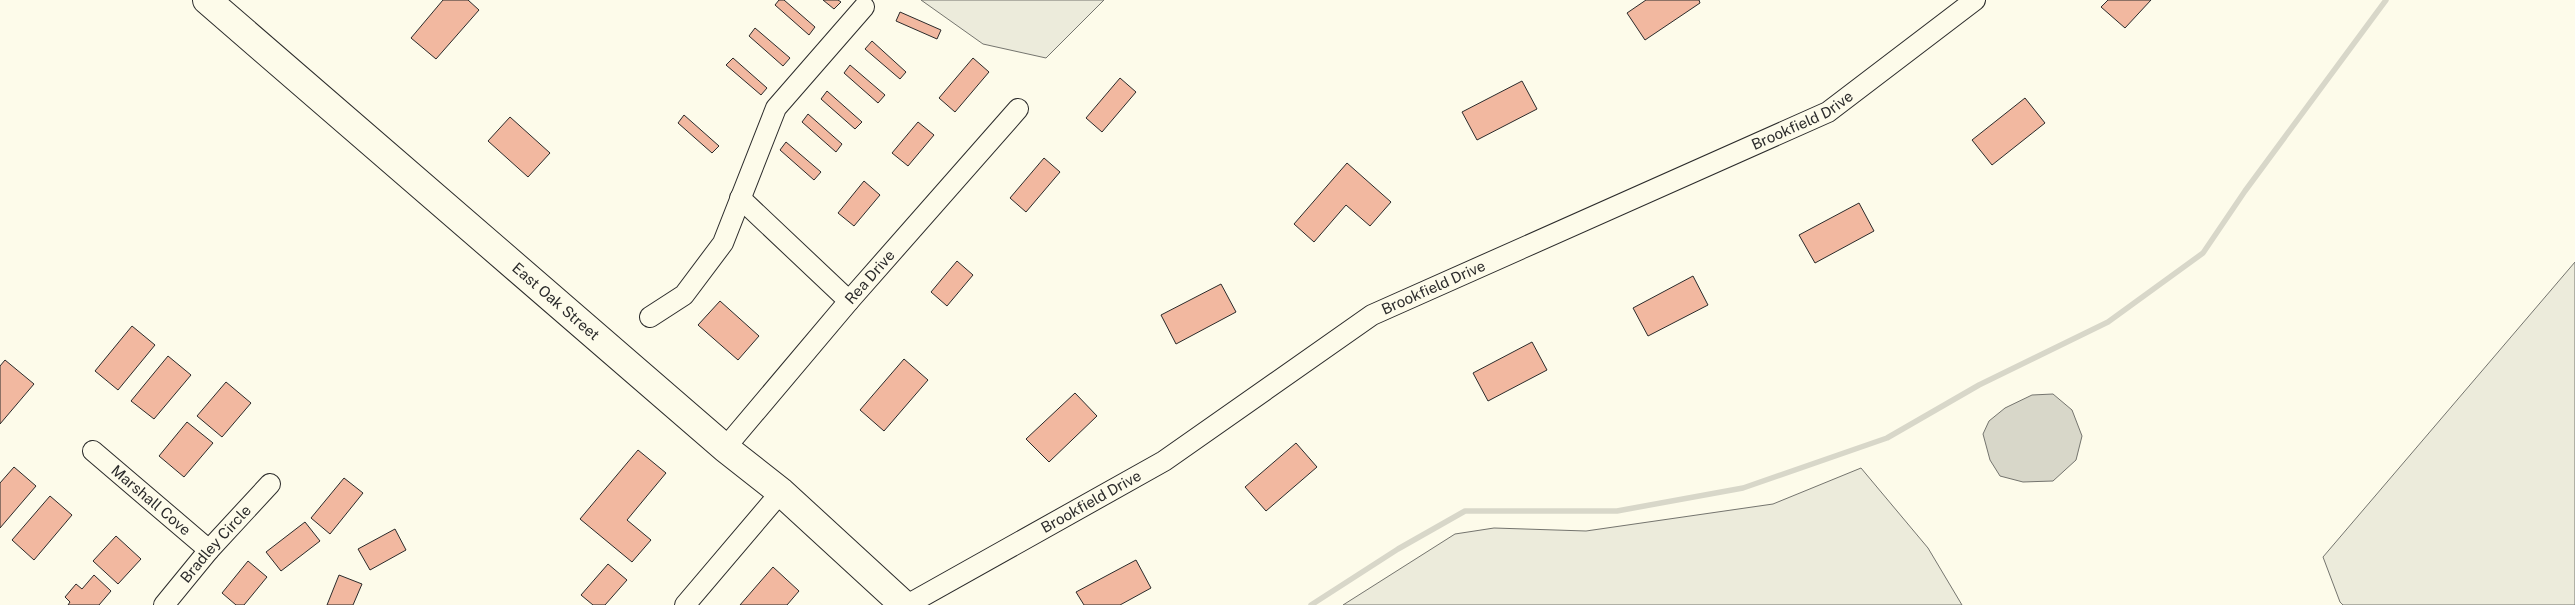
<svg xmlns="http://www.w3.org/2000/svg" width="2575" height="605" font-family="'Public Sans',sans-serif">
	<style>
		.green { fill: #ecebdb; stroke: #74746e }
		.water { fill: #d8d7c9; stroke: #74746e }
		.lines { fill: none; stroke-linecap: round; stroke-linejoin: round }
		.stream { stroke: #d8d7c9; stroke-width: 5.5 }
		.building { fill: #f2b8a0; stroke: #2b2b2b }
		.minor-casing { stroke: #2b2b2b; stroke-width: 22 }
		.highway-casing { stroke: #2b2b2b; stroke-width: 30 }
		.minor { stroke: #fdfbea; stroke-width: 20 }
		.highway { stroke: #fdfbea; stroke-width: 28 }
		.labels { text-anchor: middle; stroke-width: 4; stroke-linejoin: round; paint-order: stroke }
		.street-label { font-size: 15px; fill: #2b2b2b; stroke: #fdfbea }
	</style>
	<rect width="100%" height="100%" fill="#fdfbea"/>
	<g class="green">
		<path d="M921 0H1104L1046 58 983 44Z"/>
		<path d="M2575 262V605H2343L2340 602 2323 557Z"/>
		<path d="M1861 468 1928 548 1962 605H1343L1455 534 1494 528 1586 531 1773 504Z"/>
	</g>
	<path class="water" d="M2053 394 2072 410 2082 436 2076 460 2053 481 2023 482 2000 476 1990 460 1983 434 1989 421 2005 408 2032 395Z"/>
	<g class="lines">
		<path class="stream" d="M1311 605 1398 549 1465 511H1617L1743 488 1887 438 1979 385 2108 322 2203 253 2245 191 2386 0"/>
	</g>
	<g class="building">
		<path d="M443 0H468L479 10 436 59 411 38Z"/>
		<path d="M779 0H784L815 27 809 35 775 5Z"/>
		<path d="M823 0H838L841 2 834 9Z"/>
		<path d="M1646 0H1699L1700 3 1645 40 1627 13Z"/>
		<path d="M2108 0H2151L2125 28 2101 7Z"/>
		<path d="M900 12 941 30 937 39 896 21Z"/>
		<path d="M755 28 790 58 783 66 749 36Z"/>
		<path d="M872 41 906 72 900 79 865 49Z"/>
		<path d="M733 58 767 88 761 95 726 65Z"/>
		<path d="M973 58 989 72 955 112 939 98Z"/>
		<path d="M850 65 885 95 878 103 844 73Z"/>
		<path d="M1120 78 1136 92 1102 132 1086 118Z"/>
		<path d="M1522 81 1537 109 1477 140 1462 112Z"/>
		<path d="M827 91 862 122 855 129 821 99Z"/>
		<path d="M2025 98 2045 123 1992 165 1972 140Z"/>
		<path d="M808 114 842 144 836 152 802 122Z"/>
		<path d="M684 115 719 146 712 153 678 123Z"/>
		<path d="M510 117 550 153 528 177 488 141Z"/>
		<path d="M918 122 934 135 908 166 892 153Z"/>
		<path d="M786 142 821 172 814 180 780 150Z"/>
		<path d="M1044 158 1060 172 1026 212 1010 198Z"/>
		<path d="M1347 163 1391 202 1370 226 1346 205 1314 242 1294 224Z"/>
		<path d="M864 181 880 195 854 226 838 213Z"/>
		<path d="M1859 203 1874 231 1815 263 1799 235Z"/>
		<path d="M957 261 973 275 947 306 931 292Z"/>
		<path d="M1693 276 1708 305 1648 336 1633 308Z"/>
		<path d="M1221 284 1236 312 1176 344 1161 315Z"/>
		<path d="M720 301 759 336 738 360 698 325Z"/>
		<path d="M132 326 155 345 118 390 95 371Z"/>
		<path d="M1532 342 1547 370 1488 401 1473 373Z"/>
		<path d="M168 356 191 375 154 419 131 401Z"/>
		<path d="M904 359 928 380 884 431 860 410Z"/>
		<path d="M5 360 34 384 0 424V366Z"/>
		<path d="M226 382 251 403 222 437 197 416Z"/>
		<path d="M1075 393 1097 416 1049 462 1026 439Z"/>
		<path d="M187 422 213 443 184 477 159 456Z"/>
		<path d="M1296 443 1317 467 1266 511 1245 487Z"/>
		<path d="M638 450 666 473 627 520 651 540 632 562 580 519Z"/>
		<path d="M14 467 36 486 0 528V483Z"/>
		<path d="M344 478 363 493 330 534 311 518Z"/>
		<path d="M50 496 72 515 34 560 12 540Z"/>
		<path d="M305 522 320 541 281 571 266 552Z"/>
		<path d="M395 529 406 550 370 570 358 549Z"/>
		<path d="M116 536 141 559 118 584 93 561Z"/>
		<path d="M1136 560 1151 588 1120 605H1084L1076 592Z"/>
		<path d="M248 561 267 577 244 605H236L222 593Z"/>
		<path d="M608 564 627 580 605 605H593L581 595Z"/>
		<path d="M773 567 799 591 787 605H740Z"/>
		<path d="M94 575 111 591 99 605H68L70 602 65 597 76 584 82 589Z"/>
		<path d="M339 575 362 584 353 605H327Z"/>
	</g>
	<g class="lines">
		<g class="minor-casing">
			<g id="minor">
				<path d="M740 198 849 301"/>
				<path d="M650 317 684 295 723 243 776 108 864 7"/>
				<path id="s1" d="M725 448 849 301 1018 109"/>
				<path id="s2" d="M93 451 209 550"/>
				<path id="s3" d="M164 605 209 550 270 484"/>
				<path d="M685 605 781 492"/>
				<path id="s4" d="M907 605 1164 461 1372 315 1828 112 1975 0"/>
			</g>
		</g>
		<g class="highway-casing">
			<g id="highway">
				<path id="s5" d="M207 0 725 448 781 492 904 605"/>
			</g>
		</g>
		<use href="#minor" class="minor"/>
		<use href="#highway" class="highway"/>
	</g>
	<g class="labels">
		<g class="street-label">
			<text dy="5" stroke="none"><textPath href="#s4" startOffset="1021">Brookfield Drive</textPath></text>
			<text dy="5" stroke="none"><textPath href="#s1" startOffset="224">Rea Drive</textPath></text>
			<text dy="5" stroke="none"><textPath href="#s4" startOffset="616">Brookfield Drive</textPath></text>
			<text dy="5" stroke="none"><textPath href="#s5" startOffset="461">East Oak Street</textPath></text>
			<text dy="5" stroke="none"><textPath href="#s2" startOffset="76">Marshall Cove</textPath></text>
			<text dy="5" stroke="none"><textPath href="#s4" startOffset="211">Brookfield Drive</textPath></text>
			<text dy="5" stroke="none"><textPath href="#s3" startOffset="80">Bradley Circle</textPath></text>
		</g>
	</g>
</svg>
